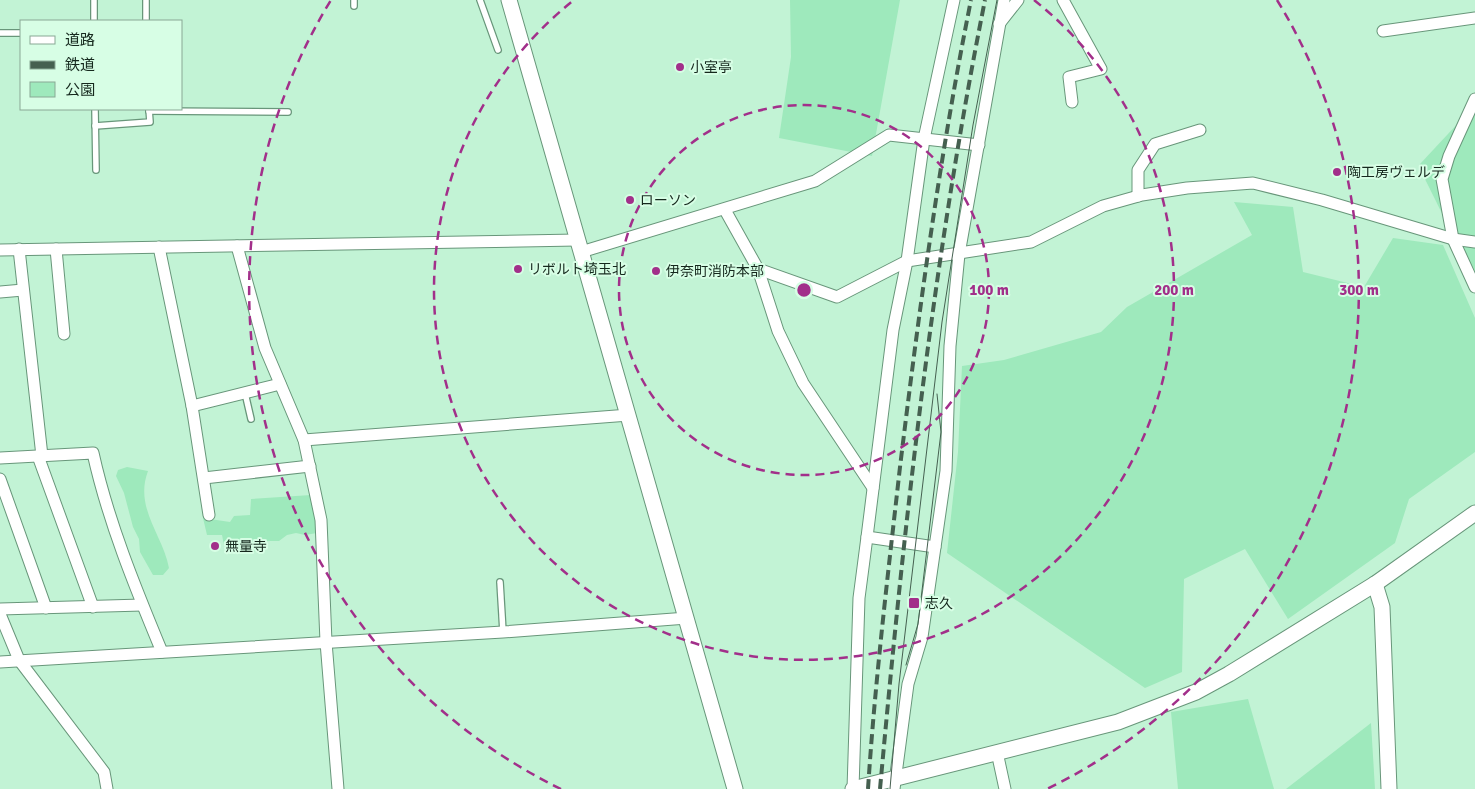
<svg xmlns="http://www.w3.org/2000/svg" width="1475" height="789" font-family="Signika,'Noto Sans JP',sans-serif">
	<style>
		.green { fill: #9ee9bc }
		.lines { fill: none; stroke-linecap: round; stroke-linejoin: round }
		.lane-casing { stroke: #68967a; stroke-width: 8 }
		.street-casing { stroke: #68967a; stroke-width: 13 }
		.secondary-casing { stroke: #68967a; stroke-width: 17 }
		.lane { stroke: #fff; stroke-width: 5.5 }
		.street { stroke: #fff; stroke-width: 11 }
		.secondary { stroke: #fff; stroke-width: 15 }
		.tram { stroke: #456050; stroke-width: 1 }
		.rail { stroke: #456050; stroke-width: 4; stroke-dasharray: 10 5; stroke-linecap: butt }
		.ring { fill: none; stroke: #a22f8a; stroke-width: 2.5; stroke-dasharray: 9 6 }
		.poi-dot { fill: #a22f8a; stroke: #d7fee5; stroke-width: 2 }
		.labels { text-anchor: middle; stroke-width: 4; stroke-linejoin: round; paint-order: stroke }
		.poi-label { font-size: 14px; fill: #15281d; stroke: #d7fee5; text-anchor: start }
		.centre { fill: #a22f8a; stroke: #d7fee5; stroke-width: 2.5 }
		.ring-label { font-size: 15px; text-anchor: middle; font-weight: bold; fill: #a22f8a; stroke: #d7fee5; stroke-width: 4; stroke-linejoin: round; paint-order: stroke }
	</style>
	<rect width="100%" height="100%" fill="#c2f3d5"/>
	<g class="green">
		<path d="M790 0H900L872 156 779 138 791 57Z"/>
		<path d="M1475 105V280L1420 169V164Z"/>
		<path d="M1234 202 1293 207 1303 272 1364 287 1393 238 1443 245 1475 318V452L1409 499 1395 543 1288 619 1245 549 1184 579 1182 672 1145 688 947 553 958 452 962 366 1004 360 1101 332 1127 307 1252 235Z"/>
		<path d="M127 467 148 471C134 508 163 535 169 568L163 575H153L140 552 139 539 133 527 124 493 116 476 118 470Z"/>
		<path d="M311 495 317 533 305 535 296 533 287 535 279 541H259L255 552 237 554V547L224 545 222 535H207L203 518 230 522 234 516 250 515 251 499Z"/>
		<path d="M1248 699 1274 789H1178L1171 712Z"/>
		<path d="M1371 723 1375 789H1286Z"/>
	</g>
	<g class="lines">
		<g class="lane-casing">
			<g id="lane">
				<path d="M94 0V21"/>
				<path d="M146 0V21"/>
				<path d="M354 0V6"/>
				<path d="M480 0 498 50"/>
				<path d="M0 33H21"/>
				<path d="M95 109 96 170"/>
				<path d="M149 111 288 112"/>
				<path d="M95 126 150 122 149 109"/>
				<path d="M245 393 251 419"/>
				<path d="M500 582 503 632"/>
			</g>
		</g>
		<g class="street-casing">
			<g id="street">
				<path d="M1063 0 1101 69 1069 77 1072 102"/>
				<path d="M999 24 1018 0"/>
				<path d="M1383 31 1475 18"/>
				<path d="M1475 99 1449 156 1442 179 1453 239 1475 287"/>
				<path d="M1138 196V170L1155 144 1200 130"/>
				<path d="M725 210 758 269 837 297 907 261 1031 242 1103 206 1142 195 1187 188 1253 183 1322 200 1453 239 1475 242"/>
				<path d="M237 246 265 348 304 440 321 520 326 642 338 789"/>
				<path d="M159 247 192 406 209 515"/>
				<path d="M19 249 42 456"/>
				<path d="M56 249 64 334"/>
				<path d="M0 250 577 240"/>
				<path d="M581 252 815 181 889 135 979 145"/>
				<path d="M758 269 778 331 803 383 873 488"/>
				<path d="M0 292 23 290"/>
				<path d="M192 406 280 384"/>
				<path d="M304 440 629 415"/>
				<path d="M38 456 93 607"/>
				<path d="M0 458 93 453C108 521 135 587 162 652"/>
				<path d="M204 478 310 466"/>
				<path d="M0 479 46 608"/>
				<path d="M867 537 935 547"/>
				<path d="M0 609 142 605"/>
				<path d="M0 614 19 660 104 772 107 789"/>
				<path d="M0 662 503 632 687 618"/>
				<path d="M997 752 1005 789"/>
				<path d="M853 789 859 598 867 537 893 330 907 261 924 139 954 0"/>
				<path d="M894 789 908 684 922 637 946 471 950 346 959 254 1004 0"/>
			</g>
		</g>
		<g class="secondary-casing">
			<g id="secondary">
				<path d="M509 0 735 789"/>
				<path d="M1375 584 1382 607 1389 789"/>
				<path d="M853 789 1118 722 1196 692 1229 674 1375 584 1475 513"/>
			</g>
		</g>
		<use href="#lane" class="lane"/>
		<use href="#street" class="street"/>
		<use href="#secondary" class="secondary"/>
		<g class="tram">
			<path d="M906 665 918 624 941 432 937 394"/>
			<path d="M890 789 899 684 942 322 973 125 997 0"/>
		</g>
		<g class="rail">
			<path d="M868 789C875 681 888 574 900 467 919 311 940 154 971 0"/>
			<path d="M880 789C904 525 933 260 985 0"/>
		</g>
	</g>
	<g class="ring">
		<circle cx="804" cy="290" r="185"/>
		<path d="M1034 0A370 370 0 1 1 574 0"/>
		<path d="M561 789A555 555 0 0 1 331 0M1277 0A555 555 0 0 1 1047 789"/>
	</g>
	<g class="poi-dot">
		<circle cx="680" cy="67" r="5"/>
		<circle cx="1337" cy="172" r="5"/>
		<circle cx="630" cy="200" r="5"/>
		<circle cx="518" cy="269" r="5"/>
		<circle cx="656" cy="271" r="5"/>
		<circle cx="215" cy="546" r="5"/>
		<rect x="908" y="597" width="12" height="12" rx="2.5"/>
	</g>
	<g class="labels">
		<g class="poi-label">
			<text x="690" y="72">小室亭</text>
			<text x="1347" y="177">陶工房ヴェルデ</text>
			<text x="640" y="205">ローソン</text>
			<text x="528" y="274">リボルト埼玉北</text>
			<text x="666" y="276">伊奈町消防本部</text>
			<text x="225" y="551">無量寺</text>
			<text x="925" y="608">志久</text>
		</g>
	</g>
	<circle cx="804" cy="290" r="8" class="centre"/>
	<g class="ring-label">
		<text x="989" y="295">100 m</text>
		<text x="1174" y="295">200 m</text>
		<text x="1359" y="295">300 m</text>
	</g>
	<rect x="20" y="20" width="162" height="90" fill="#d7fee5" stroke="#89a895"/>
	<rect x="30" y="36" width="25" height="8" fill="#ffffff" stroke="#89a895"/>
	<text x="65" y="45" font-size="15" fill="#15281d">道路</text>
	<rect x="30" y="61" width="25" height="8" fill="#456050" stroke="#89a895"/>
	<text x="65" y="70" font-size="15" fill="#15281d">鉄道</text>
	<rect x="30" y="82" width="25" height="15" fill="#9ee9bc" stroke="#89a895"/>
	<text x="65" y="95" font-size="15" fill="#15281d">公園</text>
</svg>
